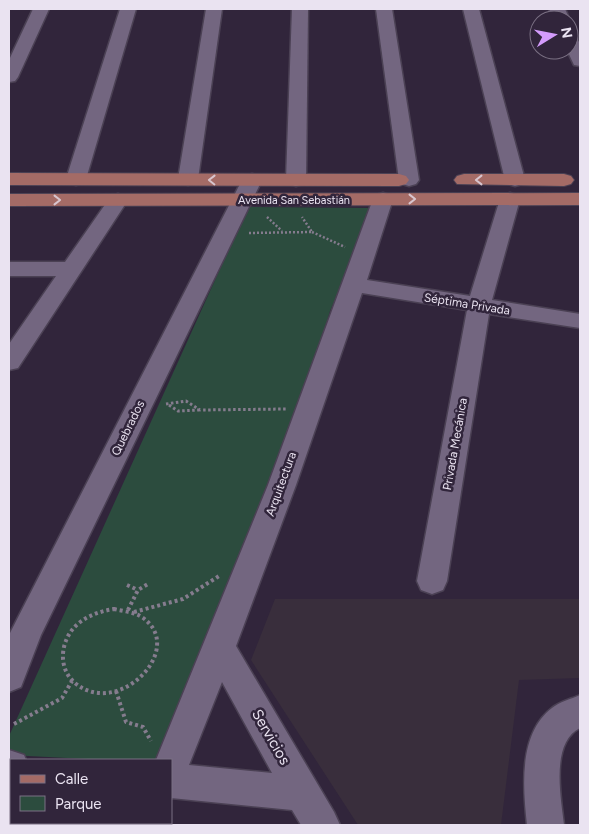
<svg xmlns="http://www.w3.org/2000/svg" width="589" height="834" font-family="Figtree,sans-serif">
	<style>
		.commercial { fill: #392e3c }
		.green { fill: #2c4c3e }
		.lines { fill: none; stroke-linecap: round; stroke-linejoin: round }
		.minor-casing { stroke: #4b4154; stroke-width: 3 }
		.major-casing { stroke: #4b4154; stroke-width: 2 }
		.path-far2 { stroke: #857c8e; stroke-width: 2.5; stroke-dasharray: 2 2; stroke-linecap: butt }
		.path-far1 { stroke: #857c8e; stroke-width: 3; stroke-dasharray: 2.5 2.5; stroke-linecap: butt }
		.path { stroke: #857c8e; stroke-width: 4; stroke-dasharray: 3 3; stroke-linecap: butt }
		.minor { fill: #736680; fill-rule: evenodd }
		.major { fill: #a46b66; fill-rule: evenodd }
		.oneway { stroke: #d8c5ce }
		.labels { text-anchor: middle; stroke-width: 5; stroke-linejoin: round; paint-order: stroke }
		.far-street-label { font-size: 11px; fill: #eae3f1; stroke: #31253b }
		.street-label { font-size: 12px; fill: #eae3f1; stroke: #31253b }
		.near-street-label { font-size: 15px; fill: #eae3f1; stroke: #31253b }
	</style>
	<rect width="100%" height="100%" fill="#31253b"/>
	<path class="commercial" d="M275 599H580V678L519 680 501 825H358L251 660Z"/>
	<path class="green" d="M248 207 373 208 355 254 330 311 301 411 238 563 164 760H106L9 755V736Z"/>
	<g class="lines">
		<g class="minor-casing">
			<g id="minor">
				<path d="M33 9H49L18 77 15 81 9 82V60Z"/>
				<path d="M120 9H136L86 179 83 183 76 185 69 183 66 179Z"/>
				<path d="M206 9H222L198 179 195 183 188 185 181 183 178 179Z"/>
				<path d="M292 9H308L306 180 303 184 296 186 289 184 286 180Z"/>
				<path d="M376 9H392L419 180 416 184 409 186 402 184 399 180Z"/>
				<path d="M463 9H479L525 180 522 184 515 186 508 184 505 180Z"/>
				<path d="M549 9H565L570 20H554Z"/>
				<path d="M569 32 575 34 580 44V66L574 65 567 50H569Z"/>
				<path d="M252 174 259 176 262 180 41 635 21 687 9 692V635L242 180 245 176Z"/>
				<path d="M383 193 390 195 393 199 367 280 470 296 500 199 503 195 510 193 517 195 520 199 492 300 580 314V328L489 314 447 581 443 590 432 594 421 590 417 581 467 310 362 293 296 485 236 646 334 812 340 825H301L292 810 171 798V760H156L268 485 373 199 376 195ZM222 682 272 773 189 765Z"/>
				<path d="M118 194 125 196 128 200 18 368 9 370V344L56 276H9V262H65L111 196Z"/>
				<path d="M580 695V728C550 743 561 798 564 825H527C523 788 518 734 552 708 559 702 571 699 580 695Z"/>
				<path d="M9 750 24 755 26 760H11V784H9Z"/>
			</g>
		</g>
		<g class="major-casing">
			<g id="major">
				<path d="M9 173 399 174 406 176 409 180 406 184 399 186 9 185Z"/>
				<path d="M464 174H564L571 176 574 180 571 184 564 186 457 184 454 180 457 176Z"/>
				<path d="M580 193V205L9 206V194Z"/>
			</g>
		</g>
		<g class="path-far2">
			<path d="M267 217 282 231"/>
			<path d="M312 232 345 247"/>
			<path d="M249 233 312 232 302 217"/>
		</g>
		<g class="path-far1">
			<path d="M166 404 186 401 200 410 286 409"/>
			<path d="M169 405 178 411 199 410"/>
		</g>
		<g class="path">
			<path d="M127 585 138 590"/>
			<path d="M114 609C122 611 133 612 140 616 190 646 119 720 75 683 56 667 61 637 79 623 89 615 101 611 114 609Z"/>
			<path d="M128 610 138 590 148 584"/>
			<path d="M134 612 183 599 219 576"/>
			<path d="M116 691 126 722 143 727 151 741"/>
			<path d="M14 724 62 698 72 681"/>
		</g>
		<use href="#minor" class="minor"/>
		<use href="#major" class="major"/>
	</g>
	<defs><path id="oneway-chevron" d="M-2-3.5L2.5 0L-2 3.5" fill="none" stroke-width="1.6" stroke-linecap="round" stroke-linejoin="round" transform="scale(1.25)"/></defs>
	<g class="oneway">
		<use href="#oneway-chevron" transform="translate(212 180) rotate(-179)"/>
		<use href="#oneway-chevron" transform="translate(479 180) rotate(180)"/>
		<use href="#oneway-chevron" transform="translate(412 199)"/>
		<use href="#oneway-chevron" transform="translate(57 200)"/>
	</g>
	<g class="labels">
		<g class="far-street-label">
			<text x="294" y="204">Avenida San Sebastián</text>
		</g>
		<g class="street-label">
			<text transform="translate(467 304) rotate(9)" y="4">Séptima Privada</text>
			<text transform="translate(128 428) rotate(-64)" y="4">Quebrados</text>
			<text transform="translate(455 444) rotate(-80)" y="4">Privada Mecánica</text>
			<text transform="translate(281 484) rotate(-70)" y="4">Arquitectura</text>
		</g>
		<g class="near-street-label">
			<text transform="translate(271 737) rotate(60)" y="5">Servicios</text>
		</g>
	</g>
	<rect width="589" height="834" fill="none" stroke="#eae3f1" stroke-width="20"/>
	<rect x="10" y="759" width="162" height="65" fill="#31253b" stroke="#7b7184"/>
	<rect x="20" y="775" width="25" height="8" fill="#a46b66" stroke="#7b7184"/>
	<text x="55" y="784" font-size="15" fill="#eae3f1">Calle</text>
	<rect x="20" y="796" width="25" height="15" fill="#2c4c3e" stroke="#7b7184"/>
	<text x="55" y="809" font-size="15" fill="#eae3f1">Parque</text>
	<g transform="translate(554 35) rotate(80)"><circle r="24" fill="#31253b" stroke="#7b7184"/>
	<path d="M0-4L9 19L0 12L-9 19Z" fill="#d49cfc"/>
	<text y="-8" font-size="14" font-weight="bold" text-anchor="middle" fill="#eae3f1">N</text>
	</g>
</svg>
